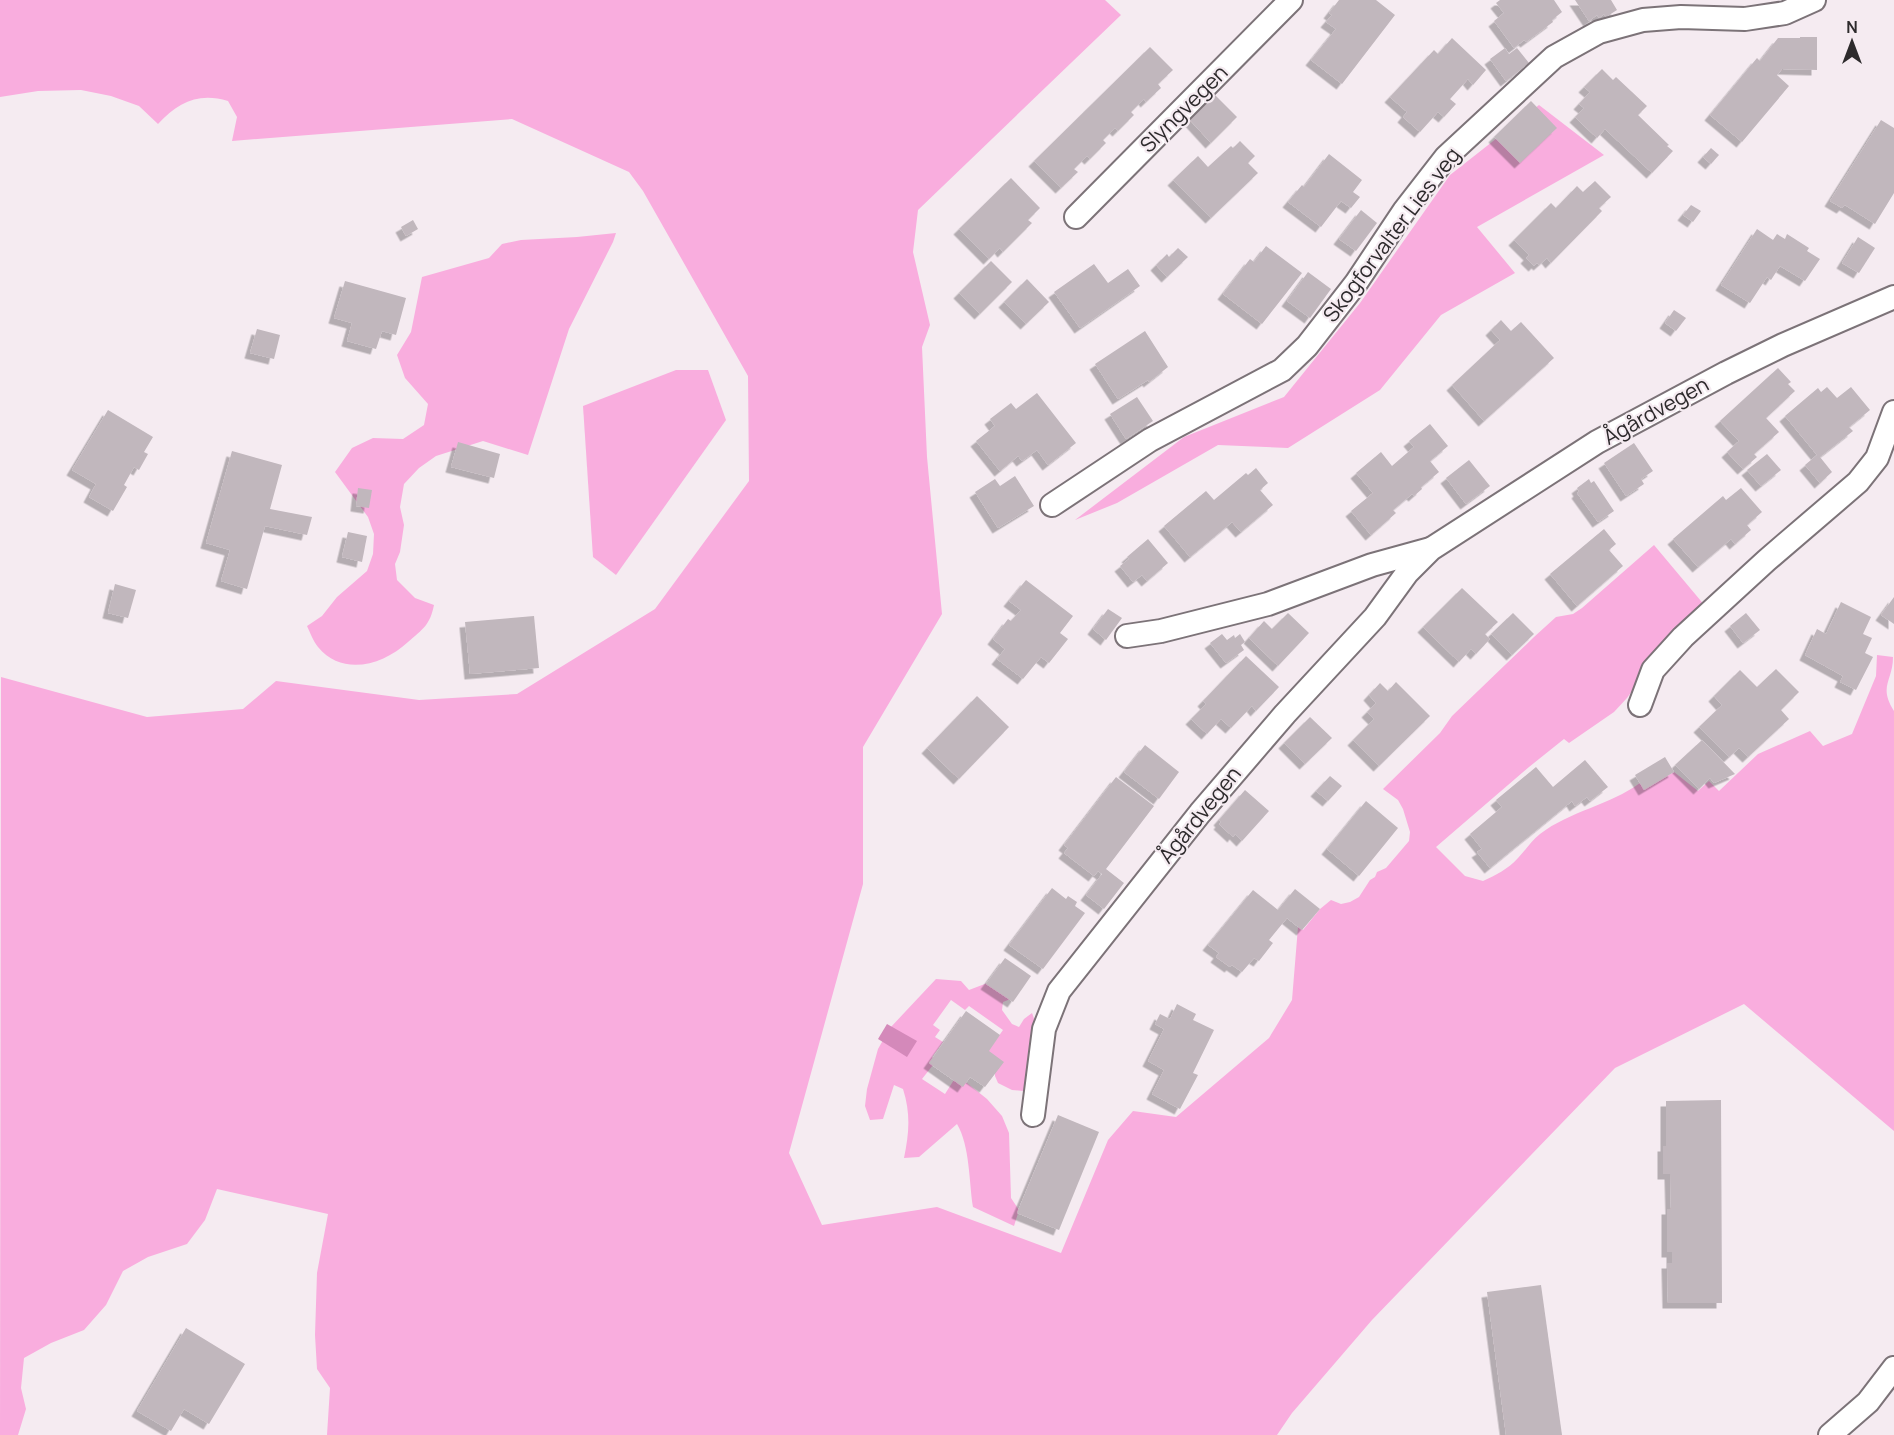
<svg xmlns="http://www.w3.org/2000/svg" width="1894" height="1435" font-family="Manrope,sans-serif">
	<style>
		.green { fill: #f9adde }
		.water { fill: #d489ba }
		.building { fill: #c1b7bd; filter: url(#shadow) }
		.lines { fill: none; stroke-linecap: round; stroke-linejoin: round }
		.street-casing { stroke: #7c7378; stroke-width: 26 }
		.street { stroke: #fff; stroke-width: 22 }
		.labels { text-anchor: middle; stroke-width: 4.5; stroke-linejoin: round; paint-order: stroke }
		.street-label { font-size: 21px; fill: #2d2a2c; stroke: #f5ebf1 }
	</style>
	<defs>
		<filter id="shadow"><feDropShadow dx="-5.5" dy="5.5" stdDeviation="0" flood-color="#0004"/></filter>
	</defs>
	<rect width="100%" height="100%" fill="#f5ebf1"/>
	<g class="green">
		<path d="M0 0H1105L1121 15 918 210 913 252 930 325 922 347 927 457 942 614 863 747V884L789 1153 822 1225 937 1207 1061 1253 1108 1140 1133 1111 1176 1117 1269 1038 1292 1000 1298 927 1303 930 1320 909 1331 900 1341 904 1350 902 1359 897 1370 880 1375 877 1377 872 1386 868 1409 841 1410 832 1403 809 1398 800 1383 789 1440 733 1452 716 1534 637 1556 617 1573 614 1582 608 1654 545 1706 607 1656 657 1627 698 1614 712 1569 743 1564 739 1529 767 1436 847 1465 876 1483 881C1496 875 1508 869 1518 858 1526 850 1531 841 1540 834 1570 811 1610 805 1640 783L1644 789 1674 772 1698 791 1709 781 1719 791 1758 754 1810 731 1823 746 1852 734 1876 676 1877 655 1893 657C1893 681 1878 686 1894 711V1131L1744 1004 1615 1068 1372 1320 1292 1413 1277 1435H327L330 1388 317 1369 315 1335 317 1273 328 1214 217 1189 205 1220 187 1244 148 1257 123 1271 106 1305 84 1330 51 1343 24 1358 21 1388 26 1409 18 1435H0L1 677 147 717 243 709 276 681 419 700 517 694 655 609 749 481 748 376 643 191 629 172 512 119 232 141 237 117 228 101C199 92 178 102 158 124L139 106 111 96 81 90 38 91 0 97Z"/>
		<path d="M1539 105 1604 155 1477 227 1515 273 1441 315 1380 390 1288 448 1218 445 1117 503 1075 520 1184 437 1284 397 1360 303 1450 175Z"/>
		<path d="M616 233 613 242 569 329 528 455 483 441 436 456 419 468 404 484 400 507 404 525 400 552 395 564 397 580 415 598 434 605C430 625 423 629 408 642 383 665 343 677 318 647 313 641 310 632 307 626L322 616 337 597 367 571 373 554 374 534 368 517 335 472 352 448 373 438 403 439 424 425 428 404 405 378 397 355 411 332 422 277 489 258 502 244 521 240 577 237Z"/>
		<path d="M676 370H708L726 420 616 575 593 557 583 406Z"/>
		<path d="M936 979 961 981 969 990 990 982 1013 998 1003 1002 1002 1010 1012 1024 1019 1027 1024 1019 1032 1013C1041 1034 1031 1062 1027 1084L1023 1091 1012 1090 998 1083 995 1076V1062L986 1054 1003 1030 969 1006 965 1010 951 1000 933 1025 940 1030 935 1037 943 1042 932 1057 937 1060 922 1079 945 1094 957 1075 987 1099 1002 1116 1009 1133 1011 1198 1019 1210 1014 1226 973 1207C969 1182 970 1146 957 1124L919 1157 904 1158C909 1134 911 1114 903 1089L894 1085 883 1119 870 1120 865 1106 867 1089 878 1049 890 1028Z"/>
	</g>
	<path class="water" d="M887 1024 917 1041 907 1057 878 1039Z"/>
	<g class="building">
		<path d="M1339 0H1376L1395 15 1342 84 1311 60 1336 29 1326 22 1332 15 1329 13Z"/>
		<path d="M1500 0H1554L1562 12 1552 20 1553 22 1526 42 1524 40 1514 48 1494 21 1504 13 1496 3Z"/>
		<path d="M1575 0H1611L1617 10 1606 17 1604 14 1599 18 1597 15 1589 21Z"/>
		<path d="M1800 37H1817V70L1782 69 1777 75 1789 86 1742 142 1710 115 1757 58 1760 61 1778 38H1800Z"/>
		<path d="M1452 38 1486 70 1473 85 1468 79 1450 99 1456 104 1444 117 1438 112 1420 132 1403 117 1407 112 1390 97 1434 50 1438 54Z"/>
		<path d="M1150 47 1173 70 1158 84 1161 88 1146 102 1144 99 1131 112 1134 115 1118 131 1115 128 1103 140 1106 143 1090 159 1087 156 1074 169 1078 172 1061 188 1034 161Z"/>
		<path d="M1505 48 1509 54 1517 48 1529 63 1506 81 1490 59Z"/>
		<path d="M1602 69 1613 80 1616 77 1647 106 1638 115 1669 145 1667 146 1673 151 1652 173 1605 129 1597 138 1575 117 1584 108 1579 104 1590 92 1584 87Z"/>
		<path d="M1214 94 1237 117 1211 143 1189 119Z"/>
		<path d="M1531 101 1557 128 1520 163 1494 137Z"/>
		<path d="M1881 120 1894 128V193L1875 224 1845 205 1842 208 1830 201Z"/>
		<path d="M1240 141 1255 156 1248 163 1258 173 1211 218 1173 180 1198 156 1208 167 1231 146 1233 148Z"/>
		<path d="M1711 148 1719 155 1711 164 1703 157Z"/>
		<path d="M1329 154 1362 180 1353 192 1360 197 1351 208 1341 201 1321 227 1288 202 1302 185 1304 187Z"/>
		<path d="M1011 178 1040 208 1028 220 1032 223 1003 252 1000 248 989 259 959 229Z"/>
		<path d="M1595 181 1611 197 1599 208 1602 211 1551 263 1547 258 1539 265 1537 263 1534 266 1526 258 1529 255 1514 240 1551 203 1556 208 1577 186 1583 192Z"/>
		<path d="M1691 205 1701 211 1693 222 1683 215Z"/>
		<path d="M1361 210 1377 223 1356 251 1339 239Z"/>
		<path d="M413 220 418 229 406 236 401 227Z"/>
		<path d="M1757 229 1773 240 1777 234 1785 239 1787 234 1809 248 1807 251 1820 259 1805 281 1780 266 1771 280 1767 277 1750 303 1721 285Z"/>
		<path d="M1858 237 1875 248 1859 273 1842 263Z"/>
		<path d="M1266 246 1302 273 1262 324 1223 294 1250 259 1254 262Z"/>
		<path d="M1178 248 1188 257 1167 277 1156 265 1167 254 1169 257Z"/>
		<path d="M991 261 1012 282 980 314 959 293Z"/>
		<path d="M1094 264 1108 283 1128 269 1140 286 1080 328 1054 292Z"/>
		<path d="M1308 272 1331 289 1310 318 1287 301Z"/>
		<path d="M1027 279 1049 302 1026 324 1004 302Z"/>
		<path d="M345 281 406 298 396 335 382 331 376 349 347 341 352 323 334 318Z"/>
		<path d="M1674 310 1686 318 1676 331 1665 323Z"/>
		<path d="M1501 320 1511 331 1521 322 1554 358 1484 421 1452 385 1500 340 1491 330Z"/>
		<path d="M257 329 280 335 274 359 250 353Z"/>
		<path d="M1145 331 1168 367 1149 382 1148 380 1118 399 1095 364Z"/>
		<path d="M1778 368 1791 382 1788 384 1795 391 1766 418 1779 432 1754 454 1757 457 1743 469 1727 452 1739 441 1720 421Z"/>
		<path d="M1827 387 1837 398 1851 387 1870 410 1849 427 1853 431 1820 457 1832 472 1820 483 1805 465 1817 455 1785 416 1818 388 1821 392Z"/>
		<path d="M1037 393 1076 443 1048 465 1037 450 1022 461 1018 456 1000 471 976 441 995 426 990 419 1011 403 1016 409Z"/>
		<path d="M1137 397 1153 421 1126 439 1110 414Z"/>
		<path d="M108 410 153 437 144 452 148 454 139 470 134 467 124 485 127 487 113 511 89 497 96 484 72 470Z"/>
		<path d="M1430 424 1448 446 1430 461 1439 472 1421 487 1422 489 1414 496 1412 494 1393 510 1396 513 1371 535 1351 511 1373 493 1356 473 1381 452 1392 466 1414 447 1409 441Z"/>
		<path d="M458 442 500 454 494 478 451 467Z"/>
		<path d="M1634 443 1653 471 1641 479 1644 484 1626 496 1604 463Z"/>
		<path d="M232 451 282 465 270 509 312 517 307 535 265 526 247 589 221 581 230 550 206 543Z"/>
		<path d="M1767 454 1781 470 1761 486 1747 470Z"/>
		<path d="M1469 460 1490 486 1466 504 1446 478Z"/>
		<path d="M1256 468 1268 483 1260 490 1273 505 1241 532 1232 522 1190 557 1164 526 1206 491 1214 500 1246 473 1248 475Z"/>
		<path d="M1015 476 1034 506 998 528 975 492 995 479 1000 486Z"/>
		<path d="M1589 479 1591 483 1594 481 1614 511 1598 522 1577 493 1579 491 1577 488Z"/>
		<path d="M358 488 372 490 369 508 356 506Z"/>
		<path d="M1741 488 1762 512 1747 525 1751 530 1735 544 1731 539 1698 567 1673 539 1723 496 1726 500Z"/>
		<path d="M1604 529 1616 544 1609 550 1623 566 1577 606 1550 574Z"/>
		<path d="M348 532 367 536 362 562 342 557Z"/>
		<path d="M1148 539 1168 563 1147 581 1142 575 1133 582 1120 566 1129 559 1127 557Z"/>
		<path d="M1026 580 1073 616 1060 633 1068 639 1049 663 1041 657 1023 679 997 659 1005 649 993 639 1008 619 1011 621 1021 610 1009 601Z"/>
		<path d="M115 584 136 590 128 618 108 613Z"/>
		<path d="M1462 588 1498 622 1485 634 1490 639 1476 654 1471 649 1459 662 1423 627Z"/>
		<path d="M1894 597V624L1881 615Z"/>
		<path d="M1841 602 1871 617 1863 634 1872 638 1865 653 1873 657 1856 690 1840 682 1843 676 1805 655 1817 629 1826 634Z"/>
		<path d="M1108 609 1122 618 1106 640 1093 629Z"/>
		<path d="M1288 613 1309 633 1278 666 1249 638 1264 621 1272 629Z"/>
		<path d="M1513 613 1534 634 1512 655 1491 634Z"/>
		<path d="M1746 613 1760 630 1743 643 1730 626Z"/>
		<path d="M534 616 539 668 470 674 465 622Z"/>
		<path d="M1222 634 1227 640 1234 635 1235 638 1240 634 1245 642 1241 645 1244 650 1226 663 1210 643Z"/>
		<path d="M1246 656 1279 687 1256 711 1252 706 1231 728 1221 719 1207 734 1191 719 1206 704 1203 701Z"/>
		<path d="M1776 669 1799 692 1781 710 1789 719 1748 757 1739 748 1729 757 1699 727 1722 705 1714 696 1740 670 1757 687Z"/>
		<path d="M1396 682 1430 716 1379 766 1353 740 1374 719 1367 712 1376 703 1369 695 1380 683 1388 691Z"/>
		<path d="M977 696 1009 727 959 779 927 748Z"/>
		<path d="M1310 717 1332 738 1305 764 1284 743Z"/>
		<path d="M1702 740 1735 774 1714 783 1710 778 1699 789 1675 765Z"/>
		<path d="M1145 745 1179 772 1159 799 1124 772Z"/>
		<path d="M1665 757 1674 772 1644 790 1635 775Z"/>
		<path d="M1585 760 1608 787 1590 801 1587 797 1575 806 1572 801 1490 868 1477 852 1482 849 1470 834 1502 807 1496 800 1536 767 1553 787Z"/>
		<path d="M1330 776 1342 786 1328 801 1316 791Z"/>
		<path d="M1116 777 1154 806 1106 869 1124 883 1104 909 1086 895 1102 874 1098 871 1094 876 1064 853 1068 848 1064 845Z"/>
		<path d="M1245 790 1269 811 1242 841 1235 834 1233 837 1219 824 1221 822 1219 820Z"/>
		<path d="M1366 801 1398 828 1359 876 1327 849Z"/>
		<path d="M1052 888 1066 899 1068 896 1077 902 1075 906 1085 913 1043 969 1009 945Z"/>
		<path d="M1295 889 1320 909 1302 930 1287 918 1269 940 1273 943 1259 961 1254 958 1242 972 1232 965 1230 967 1216 957 1219 953 1208 945 1253 890 1278 910Z"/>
		<path d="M1005 958 1031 976 1013 1002 986 984Z"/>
		<path d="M1177 1004 1196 1014 1193 1020 1214 1030 1193 1073 1198 1075 1180 1109 1152 1094 1164 1070 1148 1061 1164 1029 1155 1024 1160 1014 1170 1019Z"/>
		<path d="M966 1011 1000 1035 989 1051 1004 1062 985 1087 970 1077 963 1087 929 1063Z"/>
		<path d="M1721 1100 1722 1303H1668L1667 1263H1672V1252H1667V1209H1671L1670 1174H1663V1146H1666V1101Z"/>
		<path d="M1058 1115 1099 1132 1059 1230 1017 1213Z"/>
		<path d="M1541 1285 1562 1435H1506L1487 1292Z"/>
		<path d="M186 1328 245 1364 209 1424 184 1409 171 1431 137 1411Z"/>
	</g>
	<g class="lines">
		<g class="street-casing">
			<g id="street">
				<path d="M1076 217 1291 0"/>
				<path d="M1052 505 1150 440 1282 370 1307 346 1356 283 1404 211 1446 157 1554 57 1599 32 1643 20 1681 17 1745 19 1785 13 1814 0"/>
				<path d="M1127 636 1161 631 1268 604 1372 565 1430 549"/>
				<path d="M1640 705 1653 670 1683 637 1767 560 1858 482 1877 458 1894 412"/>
				<path d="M1033 1115 1044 1029 1059 991 1200 813 1285 714 1375 617 1407 573 1431 549 1597 442 1726 373 1783 345 1894 297"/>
				<path d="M1830 1435 1868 1402 1894 1368"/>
			</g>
		</g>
		<use href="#street" class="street"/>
	</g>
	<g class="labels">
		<g class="street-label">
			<text transform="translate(1184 109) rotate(-45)" y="7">Slyngvegen</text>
			<text transform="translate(1392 235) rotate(-53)" y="7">Skogforvalter Lies veg</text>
			<text transform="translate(1656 411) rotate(-29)" y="7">Ågårdvegen</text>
			<text transform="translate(1200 815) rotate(-51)" y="7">Ågårdvegen</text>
		</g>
	</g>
	<g transform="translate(1852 42)" stroke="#f5ebf1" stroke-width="4.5" paint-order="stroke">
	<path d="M0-4.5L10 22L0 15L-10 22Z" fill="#2d2a2c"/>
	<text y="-9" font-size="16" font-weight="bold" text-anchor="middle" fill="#2d2a2c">N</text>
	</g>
</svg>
